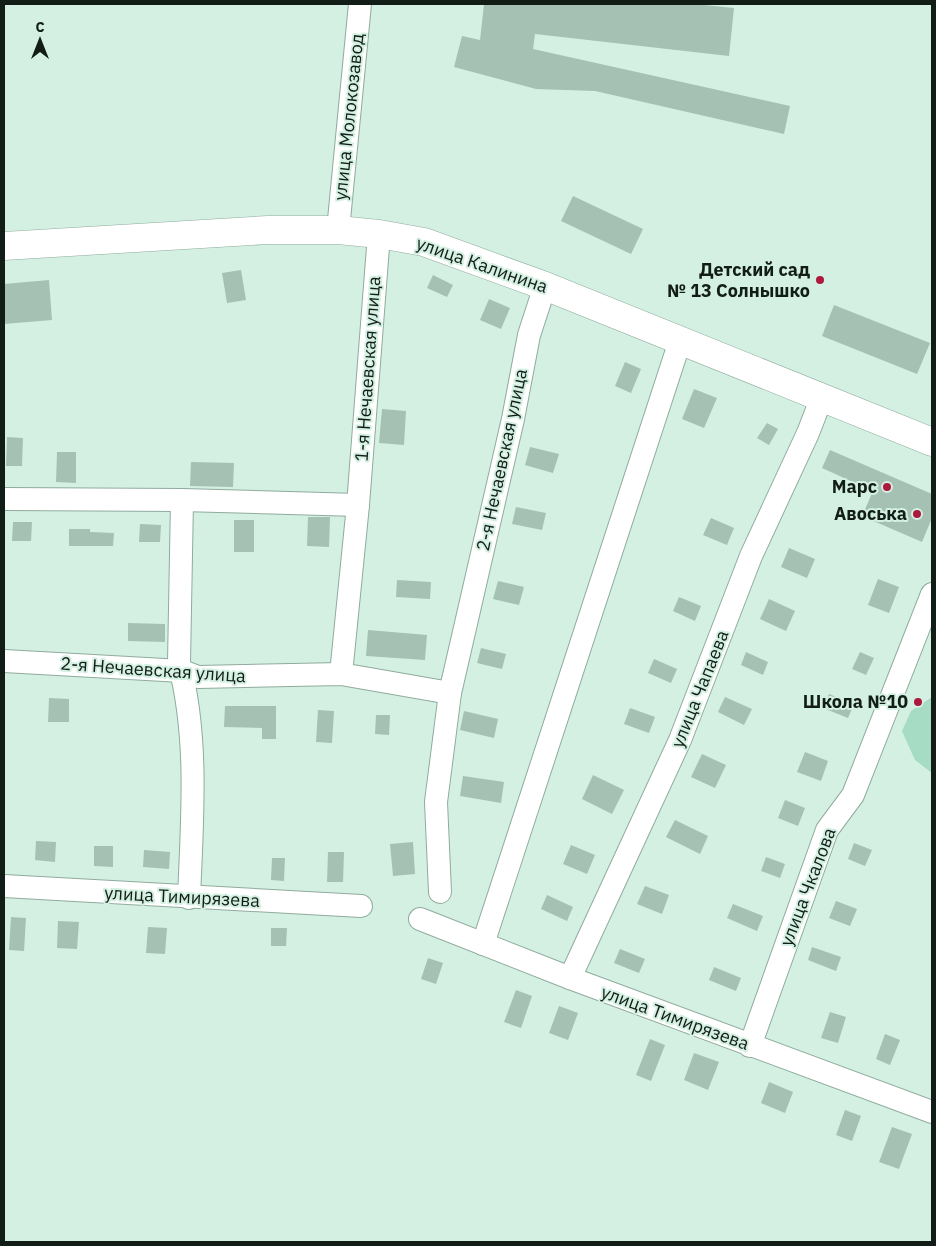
<svg xmlns="http://www.w3.org/2000/svg" width="936" height="1246" font-family="'IBM Plex Sans',sans-serif">
	<style>
		.green { fill: #a5dcc3 }
		.building { fill: #a5c1b3 }
		.lines { fill: none; stroke-linecap: round; stroke-linejoin: round }
		.minor-casing { stroke: #90ab9e; stroke-width: 24 }
		.major-casing { stroke: #90ab9e; stroke-width: 29 }
		.minor { stroke: #fff; stroke-width: 22 }
		.major { stroke: #fff; stroke-width: 28 }
		.poi-dot { fill: #ad183d; stroke: #d3f0e2; stroke-width: 2 }
		.labels { text-anchor: middle; stroke-width: 4; stroke-linejoin: round; paint-order: stroke }
		.street-label { font-size: 18px; fill: #131d18; stroke: #d3f0e2 }
		.poi-label { font-size: 18px; font-weight: bold; fill: #131d18; stroke: #d3f0e2; text-anchor: end }
	</style>
	<rect width="100%" height="100%" fill="#d3f0e2"/>
	<path class="green" d="M932 697V773L915 760 902 731 911 711Z"/>
	<g class="building">
		<path d="M484 4H694L734 8 729 56 535 34 533 49 790 106 784 134 595 91 536 89 454 67 462 36 480 40Z"/>
		<path d="M573 196 643 229 631 254 561 221Z"/>
		<path d="M241 270 246 300 227 303 222 273Z"/>
		<path d="M433 275 453 285 447 297 427 288Z"/>
		<path d="M49 280 52 320 4 324V284Z"/>
		<path d="M489 299 510 308 501 329 480 320Z"/>
		<path d="M834 305 930 343 917 374 822 336Z"/>
		<path d="M625 362 641 369 631 393 615 386Z"/>
		<path d="M694 389 717 398 704 428 682 419Z"/>
		<path d="M382 409 406 411 404 445 379 443Z"/>
		<path d="M767 423 778 429 769 445 757 438Z"/>
		<path d="M7 437 23 438 22 466H6Z"/>
		<path d="M530 447 559 454 553 473 525 465Z"/>
		<path d="M830 450 932 494V518L922 542 862 516 873 491 822 468Z"/>
		<path d="M57 452H76V483L56 482Z"/>
		<path d="M191 462 234 463 233 487 190 486Z"/>
		<path d="M516 507 546 513 542 530 512 524Z"/>
		<path d="M308 517H330L329 547 307 546Z"/>
		<path d="M711 518 734 528 727 545 703 535Z"/>
		<rect x="234" y="520" width="20" height="32"/>
		<path d="M13 522H32L31 541H12Z"/>
		<path d="M140 524 161 525 160 542H139Z"/>
		<path d="M69 529H90V532L114 533 113 546H69Z"/>
		<path d="M789 548 815 559 807 578 781 567Z"/>
		<path d="M878 579 899 587 889 613 868 605Z"/>
		<path d="M397 580 431 582 430 599 396 597Z"/>
		<path d="M498 581 524 587 519 605 493 599Z"/>
		<path d="M679 597 701 606 695 621 673 611Z"/>
		<path d="M769 599 795 611 786 631 760 619Z"/>
		<path d="M128 623 165 624V642L128 641Z"/>
		<path d="M368 630 427 635 425 660 366 656Z"/>
		<path d="M481 648 506 654 502 669 477 663Z"/>
		<path d="M746 652 768 662 763 675 741 665Z"/>
		<path d="M860 652 874 658 866 675 852 669Z"/>
		<path d="M654 659 677 669 671 683 648 673Z"/>
		<path d="M829 694 854 704 848 718 823 708Z"/>
		<path d="M725 697 752 709 744 725 718 712Z"/>
		<path d="M49 698 69 699V722H48Z"/>
		<path d="M225 706H276V739H262V728L224 727Z"/>
		<path d="M630 708 655 717 649 733 624 724Z"/>
		<path d="M318 710 334 711 332 743 316 742Z"/>
		<path d="M464 711 498 719 494 738 460 730Z"/>
		<path d="M376 715H390L389 735 375 734Z"/>
		<path d="M805 752 828 761 821 781 797 772Z"/>
		<path d="M702 754 726 765 715 788 691 777Z"/>
		<path d="M593 775 624 790 612 814 582 799Z"/>
		<path d="M463 776 504 782 501 803 460 796Z"/>
		<path d="M785 800 805 808 798 826 778 818Z"/>
		<path d="M675 820 708 836 700 854 666 837Z"/>
		<path d="M36 841 56 842 55 862 35 860Z"/>
		<path d="M413 842 415 874 393 876 390 844Z"/>
		<path d="M854 843 872 850 865 866 848 859Z"/>
		<path d="M571 845 595 855 587 874 563 864Z"/>
		<path d="M94 846H113V867L94 866Z"/>
		<path d="M144 850 170 852 169 869 143 867Z"/>
		<path d="M328 852H344L343 882H327Z"/>
		<path d="M766 857 785 864 780 878 761 871Z"/>
		<path d="M272 858H285L284 881 271 880Z"/>
		<path d="M645 886 669 895 662 914 637 904Z"/>
		<path d="M547 895 573 907 567 921 541 909Z"/>
		<path d="M836 901 857 909 850 926 829 918Z"/>
		<path d="M733 904 763 916 757 931 727 918Z"/>
		<path d="M11 917 26 918 24 951 9 950Z"/>
		<path d="M58 921 79 922 77 949 57 948Z"/>
		<path d="M148 927 167 928 165 954 146 953Z"/>
		<path d="M271 928H287L286 946H271Z"/>
		<path d="M812 947 841 957 836 971 808 960Z"/>
		<path d="M620 949 645 959 639 973 614 963Z"/>
		<path d="M428 958 443 963 436 984 421 979Z"/>
		<path d="M714 967 741 978 736 991 709 980Z"/>
		<path d="M516 990 532 996 521 1028 504 1022Z"/>
		<path d="M559 1006 578 1013 568 1040 549 1033Z"/>
		<path d="M830 1012 846 1017 838 1043 821 1038Z"/>
		<path d="M885 1034 900 1040 890 1065 876 1059Z"/>
		<path d="M650 1039 665 1045 651 1081 636 1075Z"/>
		<path d="M694 1053 719 1062 708 1090 684 1080Z"/>
		<path d="M769 1082 793 1092 785 1113 761 1103Z"/>
		<path d="M845 1110 861 1116 852 1141 836 1135Z"/>
		<path d="M892 1127 912 1134 899 1169 879 1162Z"/>
	</g>
	<g class="lines">
		<g class="minor-casing">
			<g id="minor">
				<path d="M338 230 360 4"/>
				<path d="M4 499 182 500 358 505"/>
				<path d="M182 500 179 663C199 739 192 820 189 898"/>
				<path d="M4 661 182 671 198 677 341 674 450 693"/>
				<path d="M341 674 358 505 379 234"/>
				<path d="M4 886 361 906"/>
				<path d="M440 892 436 802 450 693 513 419 529 335 545 286"/>
				<path d="M420 919 570 978 932 1112"/>
				<path d="M483 944 680 341"/>
				<path d="M570 978 680 740 751 556 808 433 822 397"/>
				<path d="M750 1046 827 830 853 795 932 594"/>
			</g>
		</g>
		<g class="major-casing">
			<path id="major" d="M4 246 268 230H338L379 234 424 242 545 286 932 442"/>
		</g>
		<use href="#minor" class="minor"/>
		<use href="#major" class="major"/>
	</g>
	<g class="poi-dot">
		<circle cx="820" cy="280" r="5"/>
		<circle cx="887" cy="487" r="5"/>
		<circle cx="917" cy="514" r="5"/>
		<circle cx="918" cy="702" r="5"/>
	</g>
	<g class="labels">
		<g class="street-label">
			<text transform="translate(349 117) rotate(-84)" y="6">улица Молокозавод</text>
			<text transform="translate(482 265) rotate(19)" y="6">улица Калинина</text>
			<text transform="translate(368 369) rotate(-86)" y="6">1-я Нечаевская улица</text>
			<text transform="translate(502 460) rotate(-78)" y="6">2-я Нечаевская улица</text>
			<text transform="translate(153 670) rotate(4)" y="6">2-я Нечаевская улица</text>
			<text transform="translate(700 689) rotate(-68)" y="6">улица Чапаева</text>
			<text transform="translate(808 887) rotate(-69)" y="6">улица Чкалова</text>
			<text transform="translate(182 897) rotate(3)" y="6">улица Тимирязева</text>
			<text transform="translate(675 1018) rotate(20)" y="6">улица Тимирязева</text>
		</g>
		<g class="poi-label">
			<text x="810" y="276">Детский сад<tspan x="810" dy="21">№ 13 Солнышко</tspan></text>
			<text x="877" y="493">Марс</text>
			<text x="907" y="520">Авоська</text>
			<text x="908" y="708">Школа №10</text>
		</g>
	</g>
	<rect width="936" height="1246" fill="none" stroke="#131d18" stroke-width="10"/>
	<g transform="translate(40 40)" stroke="#d3f0e2" stroke-width="4" paint-order="stroke">
	<path d="M0-4L9 19L0 12L-9 19Z" fill="#131d18"/>
	<text y="-8" font-size="14" font-weight="bold" text-anchor="middle" fill="#131d18">С</text>
	</g>
</svg>
